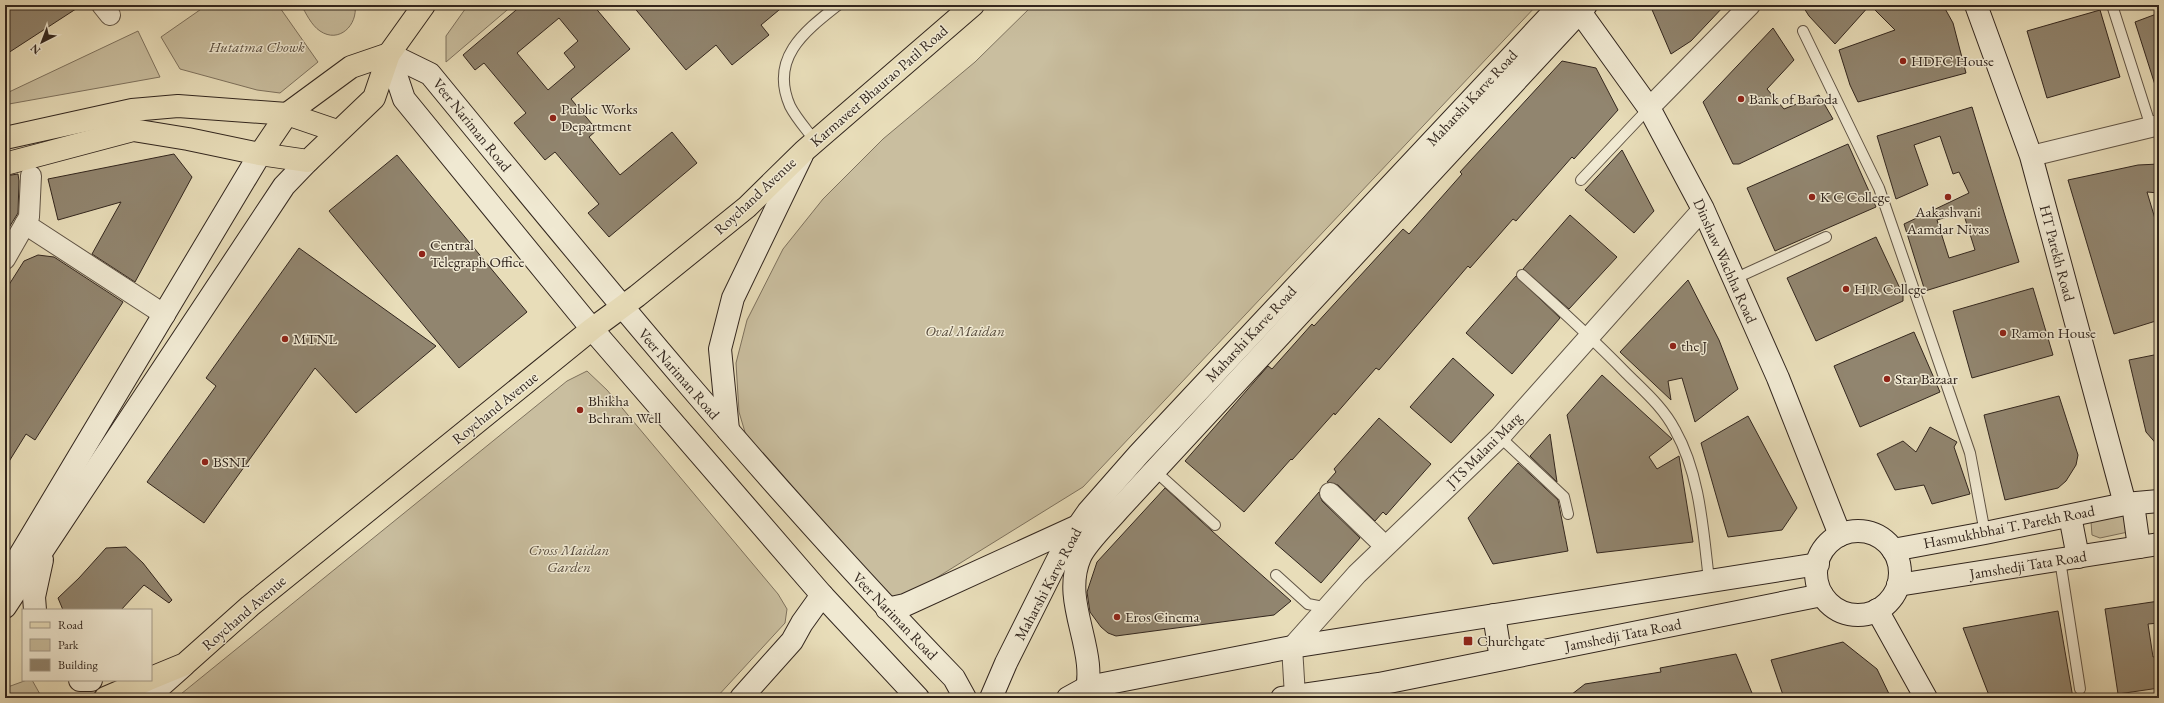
<svg xmlns="http://www.w3.org/2000/svg" width="2164" height="703" font-family="'EB Garamond',serif">
	<style>
		.green { fill: #c9be9f; stroke: #7e725e }
		.building { fill: #91856f; stroke: #32261e; fill-rule: evenodd }
		.lines { fill: none; stroke-linecap: round; stroke-linejoin: round }
		.lane-casing { stroke: #605445; stroke-width: 12 }
		.street-casing { stroke: #605445; stroke-width: 22 }
		.secondary-casing { stroke: #32261e; stroke-width: 24 }
		.primary-casing { stroke: #32261e; stroke-width: 24 }
		.lane { stroke: #f0e9d2; stroke-width: 10 }
		.street { stroke: #f0e9d2; stroke-width: 20 }
		.secondary { stroke: #f0e9d2; stroke-width: 22 }
		.primary { stroke: #e8ddb9; stroke-width: 22 }
		.poi-dot { fill: #8f2418; stroke: #f0e9d2; stroke-width: 1.5 }
		.labels { text-anchor: middle; stroke-width: 3; stroke-linejoin: round; paint-order: stroke }
		.park-label { font-size: 15px; font-style: italic; fill: #584c3e; stroke: #f0e9d2 }
		.poi-label { font-size: 15px; fill: #32261e; stroke: #f0e9d2; text-anchor: start }
		.street-label { font-size: 15px; fill: #32261e; stroke: #f0e9d2 }
	</style>
	<rect width="100%" height="100%" fill="#e8ddb9"/>
	<filter id="stains"><feTurbulence type="fractalNoise" baseFrequency=".005" numOctaves="4"/><feColorMatrix values="0 0 0 0 .2 0 0 0 0 .09 0 0 0 0 .02 0 0 0 .5 -.17"/></filter>
	<radialGradient id="worn" r=".72"><stop offset=".6" stop-color="#630" stop-opacity="0"/><stop offset="1" stop-color="#630" stop-opacity=".3"/></radialGradient>
	<g class="green">
		<path d="M207 5H278L318 62 280 93 257 90 180 69 161 37Z"/>
		<path d="M301 5H355C358 25 339 44 320 31 311 25 306 13 301 5Z"/>
		<path d="M468 5H513L446 62V36Z"/>
		<path d="M1033 5H1537L1083 487 899 601 849 564 750 449 739 412 736 363 747 320 783 249 823 199 883 139 975 62Z"/>
		<path d="M138 31 160 77 9 104V92Z"/>
		<path d="M587 371 607 390 778 594 787 609 785 623 716 698H176L567 381Z"/>
		<path d="M2125 514 2128 532 2100 538 2092 535 2091 522Z"/>
		<path d="M27 680H32L41 696 37 698H5V688Z"/>
	</g>
	<g class="building">
		<path d="M5 5H82L5 55Z"/>
		<path d="M522 5H593L630 49 571 99 597 130 589 137 620 175 672 132 697 163 609 237 588 213 599 204 555 152 545 160 514 123 526 113 484 63 475 70 463 55ZM559 18 578 41 564 53 575 67 548 90 517 53Z"/>
		<path d="M632 5H785L761 25 769 35 732 65 716 45 686 70Z"/>
		<path d="M1650 5H1725L1691 41 1671 54Z"/>
		<path d="M1802 5H1943L1953 23 1966 73 1858 102 1850 85 1839 50 1895 30 1870 5 1835 44 1809 16Z"/>
		<path d="M2100 10 2120 77 2047 98 2027 31Z"/>
		<path d="M2159 13V87L2156 88 2135 22Z"/>
		<path d="M1773 28 1794 60 1767 89 1784 109 1819 95 1833 119 1739 164H1733L1703 102Z"/>
		<path d="M1562 61 1596 68 1618 110 1574 159 1572 157 1516 221 1513 219 1470 268 1468 266 1379 370 1376 368 1335 415 1334 413 1292 460 1291 459 1244 512 1185 461 1268 366 1272 369 1312 324 1314 326 1403 229 1409 234 1462 174 1460 172Z"/>
		<path d="M1972 107 2019 262 1925 291 1904 224 1969 193 1959 172 1953 174 1940 136 1914 145 1928 185 1896 199 1877 136ZM1963 212 1975 250 1949 258 1937 220Z"/>
		<path d="M1848 144 1876 207 1775 251 1747 188Z"/>
		<path d="M1622 150 1654 211 1634 233 1585 190Z"/>
		<path d="M174 154 192 177 135 282 92 254 121 202 58 220 48 179Z"/>
		<path d="M397 155 527 312 459 368 329 211Z"/>
		<path d="M2159 164V193L2147 192 2159 232V320L2114 334 2068 180 2138 165Z"/>
		<path d="M18 174 19 181 18 213 5 234V176Z"/>
		<path d="M1570 215 1617 257 1569 309 1523 269Z"/>
		<path d="M1876 237 1903 295V301L1816 341 1787 278Z"/>
		<path d="M299 248 436 346 356 413 315 368 204 523 147 482 216 386 206 378Z"/>
		<path d="M38 255 54 257 123 302 35 440 26 434 5 468V291L24 261Z"/>
		<path d="M1516 276 1560 318 1512 374 1466 333Z"/>
		<path d="M1688 280 1719 340 1738 389 1695 422 1682 378 1668 381 1671 400 1620 352Z"/>
		<path d="M2033 288 2053 355 1972 378 1953 311Z"/>
		<path d="M1914 332 1940 392 1860 427 1834 366Z"/>
		<path d="M2159 354V447L2146 432 2129 360Z"/>
		<path d="M1453 358 1494 395 1451 443 1410 407Z"/>
		<path d="M1602 375 1672 439 1649 457 1657 469 1679 456 1693 542 1597 553 1567 415Z"/>
		<path d="M2059 396 2078 455 2076 465 2066 481 2058 488 2005 500 1984 415Z"/>
		<path d="M1748 416 1797 508 1782 530 1728 537 1701 443Z"/>
		<path d="M1379 418 1431 464 1386 515 1383 512 1375 521 1338 485 1327 482 1336 472 1334 469Z"/>
		<path d="M1930 427 1957 442 1954 447 1970 494 1932 504 1924 485 1895 490 1877 454 1903 441 1916 452Z"/>
		<path d="M1550 434 1557 482 1530 456Z"/>
		<path d="M1518 463 1558 500 1568 551 1493 564 1468 518Z"/>
		<path d="M1165 488 1212 531 1291 601 1274 615 1116 636 1108 633 1101 627 1090 612 1087 592 1097 562Z"/>
		<path d="M1319 492 1322 501 1360 538 1321 583 1275 543Z"/>
		<path d="M126 547 143 563 172 600 169 603 144 585 121 610H63L58 598 79 578 106 548Z"/>
		<path d="M2159 601V623L2148 624 2153 657 2159 656V688L2118 694 2105 609Z"/>
		<path d="M2058 611 2073 698H1990L1963 628Z"/>
		<path d="M1843 642 1877 669 1891 698H1784L1771 660Z"/>
		<path d="M1736 654 1754 698H1567L1585 684 1661 672 1660 668Z"/>
	</g>
	<g class="lines">
		<g class="lane-casing">
			<g id="lane">
				<path d="M2112 5 2151 127"/>
				<path d="M1803 31 1879 188 1970 453 1985 533"/>
				<path d="M815 141C807 130 796 118 790 106 769 58 805 31 838 5"/>
				<path d="M1581 180 1649 108"/>
				<path d="M1522 275C1558 307 1593 339 1626 373 1644 391 1663 407 1675 430 1700 474 1703 530 1709 580"/>
				<path d="M1734 279 1826 237"/>
				<path d="M1500 437 1564 497 1568 514"/>
				<path d="M1154 470 1215 525"/>
				<path d="M2060 560 2080 689"/>
				<path d="M1276 575 1308 604 1328 608"/>
				<path d="M1379 684 1382 698"/>
			</g>
		</g>
		<g class="street-casing">
			<g id="street">
				<path d="M102 5 110 15"/>
				<path d="M1649 108 1750 5"/>
				<path d="M2031 156 2159 125"/>
				<path d="M25 224 165 315"/>
				<path d="M5 259 29 217 31 176"/>
				<path d="M1330 493 1385 546"/>
				<path d="M1295 696 1292 647 1357 574 1500 437 1703 209"/>
			</g>
		</g>
		<g class="secondary-casing">
			<g id="secondary">
				<path d="M1575 5 1649 108 1703 209 1778 378 1840 535"/>
				<path d="M1976 5 2031 156 2125 504"/>
				<path d="M389 54 430 74C599 280 768 486 954 678L965 698"/>
				<path d="M389 54 404 99 592 329 822 595 918 698"/>
				<path d="M728 430 720 349 733 298 802 155"/>
				<path d="M2133 504 2139 547"/>
				<path d="M2070 516 2078 557"/>
				<circle cx="1858" cy="573" r="42"/>
				<path d="M1893 550 1985 533 2125 504 2159 501"/>
				<path d="M5 580 260 154"/>
				<path d="M1898 585 2159 544"/>
				<path d="M5 607 284 186 308 161"/>
				<path d="M887 609 905 605 1078 526"/>
				<path d="M35 610 34 597 42 560"/>
				<path d="M1877 610 1926 698"/>
				<path d="M1494 615 1501 659"/>
				<path d="M80 680H91"/>
				<path d="M147 698 183 666"/>
				<path d="M741 698 792 641 802 623 822 595"/>
				<path d="M991 698 1006 663 1065 545 1088 512 1139 454 1560 5"/>
				<path d="M1068 698 1088 687 1292 647 1818 564"/>
				<path d="M1085 698C1100 650 1060 604 1080 557 1086 543 1109 521 1119 509L1586 5"/>
				<path d="M1282 698 1379 684 1822 595"/>
			</g>
		</g>
		<g class="primary-casing">
			<g id="primary">
				<path d="M5 138 132 110 178 106 287 114 337 131"/>
				<path d="M260 154 287 114 351 67 389 54"/>
				<path d="M5 164 133 130 188 139 260 154 308 161 374 98 389 54 424 5"/>
				<path d="M151 678 185 664 250 606 592 329 637 296 747 207 804 151 973 5"/>
				<path d="M105 698 147 680"/>
			</g>
		</g>
		<use href="#lane" class="lane"/>
		<use href="#street" class="street"/>
		<use href="#secondary" class="secondary"/>
		<use href="#primary" class="primary"/>
	</g>
	<g class="poi-dot">
		<circle cx="1903" cy="61" r="4"/>
		<circle cx="1741" cy="99" r="4"/>
		<circle cx="553" cy="118" r="4"/>
		<circle cx="1812" cy="197" r="4"/>
		<circle cx="1948" cy="197" r="4"/>
		<circle cx="422" cy="254" r="4"/>
		<circle cx="1846" cy="289" r="4"/>
		<circle cx="2003" cy="333" r="4"/>
		<circle cx="285" cy="339" r="4"/>
		<circle cx="1673" cy="346" r="4"/>
		<circle cx="1887" cy="379" r="4"/>
		<circle cx="580" cy="410" r="4"/>
		<circle cx="205" cy="462" r="4"/>
		<circle cx="1117" cy="617" r="4"/>
		<rect x="1463" y="636" width="10" height="10" rx="2"/>
	</g>
	<g class="labels">
		<g class="park-label">
			<text x="257" y="52">Hutatma Chowk</text>
			<text x="965" y="336">Oval Maidan</text>
			<text x="569" y="555">Cross Maidan<tspan x="569" dy="17">Garden</tspan></text>
		</g>
		<g class="poi-label">
			<text x="1911" y="66">HDFC House</text>
			<text x="1749" y="104">Bank of Baroda</text>
			<text x="561" y="114">Public Works<tspan x="561" dy="17">Department</tspan></text>
			<text x="1820" y="202">K C College</text>
			<text x="1948" y="217" text-anchor="middle">Aakashvani<tspan x="1948" dy="17">Aamdar Nivas</tspan></text>
			<text x="430" y="250">Central<tspan x="430" dy="17">Telegraph Office</tspan></text>
			<text x="1854" y="294">H R College</text>
			<text x="2011" y="338">Ramon House</text>
			<text x="293" y="344">MTNL</text>
			<text x="1681" y="351">the J</text>
			<text x="1895" y="384">Star Bazaar</text>
			<text x="588" y="406">Bhikha<tspan x="588" dy="17">Behram Well</tspan></text>
			<text x="213" y="467">BSNL</text>
			<text x="1125" y="622">Eros Cinema</text>
			<text x="1477" y="646">Churchgate</text>
		</g>
		<g class="street-label">
			<text transform="translate(879 86) rotate(-41)" y="5">Karmaveer Bhaurao Patil Road</text>
			<text transform="translate(1472 98) rotate(-47)" y="5">Maharshi Karve Road</text>
			<text transform="translate(472 125) rotate(51)" y="5">Veer Nariman Road</text>
			<text transform="translate(755 196) rotate(-43)" y="5">Roychand Avenue</text>
			<text transform="translate(2057 253) rotate(75)" y="5">HT Parekh Road</text>
			<text transform="translate(1725 261) rotate(66)" y="5">Dinshaw Wachha Road</text>
			<text transform="translate(1251 334) rotate(-47)" y="5">Maharshi Karve Road</text>
			<text transform="translate(679 374) rotate(49)" y="5">Veer Nariman Road</text>
			<text transform="translate(495 408) rotate(-39)" y="5">Roychand Avenue</text>
			<text transform="translate(1484 450) rotate(-45)" y="5">JTS Malani Marg</text>
			<text transform="translate(2009 527) rotate(-11)" y="5">Hasmukhbhai T. Parekh Road</text>
			<text transform="translate(2028 565) rotate(-9)" y="5">Jamshedji Tata Road</text>
			<text transform="translate(1048 584) rotate(-62)" y="5">Maharshi Karve Road</text>
			<text transform="translate(244 613) rotate(-41)" y="5">Roychand Avenue</text>
			<text transform="translate(895 616) rotate(46)" y="5">Veer Nariman Road</text>
			<text transform="translate(1623 635) rotate(-11)" y="5">Jamshedji Tata Road</text>
		</g>
	</g>
	<rect width="2164" height="703" fill="none" stroke="#e8ddb9" stroke-width="20"/>
	<rect x="6" y="6" width="2152" height="691" fill="none" stroke="#32261e" stroke-width="2"/>
	<rect x="10" y="10" width="2144" height="683" fill="none" stroke="#32261e"/>
	<rect x="22" y="609" width="130" height="72" fill="#f0e9d2" stroke="#a49b8a"/>
	<rect x="30" y="622" width="20" height="6" fill="#e8ddb9" stroke="#a49b8a"/>
	<text x="58" y="629" font-size="12" fill="#32261e">Road</text>
	<rect x="30" y="639" width="20" height="12" fill="#c9be9f" stroke="#a49b8a"/>
	<text x="58" y="649" font-size="12" fill="#32261e">Park</text>
	<rect x="30" y="659" width="20" height="12" fill="#91856f" stroke="#a49b8a"/>
	<text x="58" y="669" font-size="12" fill="#32261e">Building</text>
	<g transform="translate(42 42) rotate(222)" stroke="#f0e9d2" stroke-width="3" paint-order="stroke">
	<path d="M0-3L7 15L0 10L-7 15Z" fill="#32261e"/>
	<text y="-6" font-size="11" font-weight="bold" text-anchor="middle" fill="#32261e">N</text>
	</g>
	<rect width="100%" height="100%" filter="url(#stains)"/>
	<rect width="100%" height="100%" fill="url(#worn)"/>
</svg>
